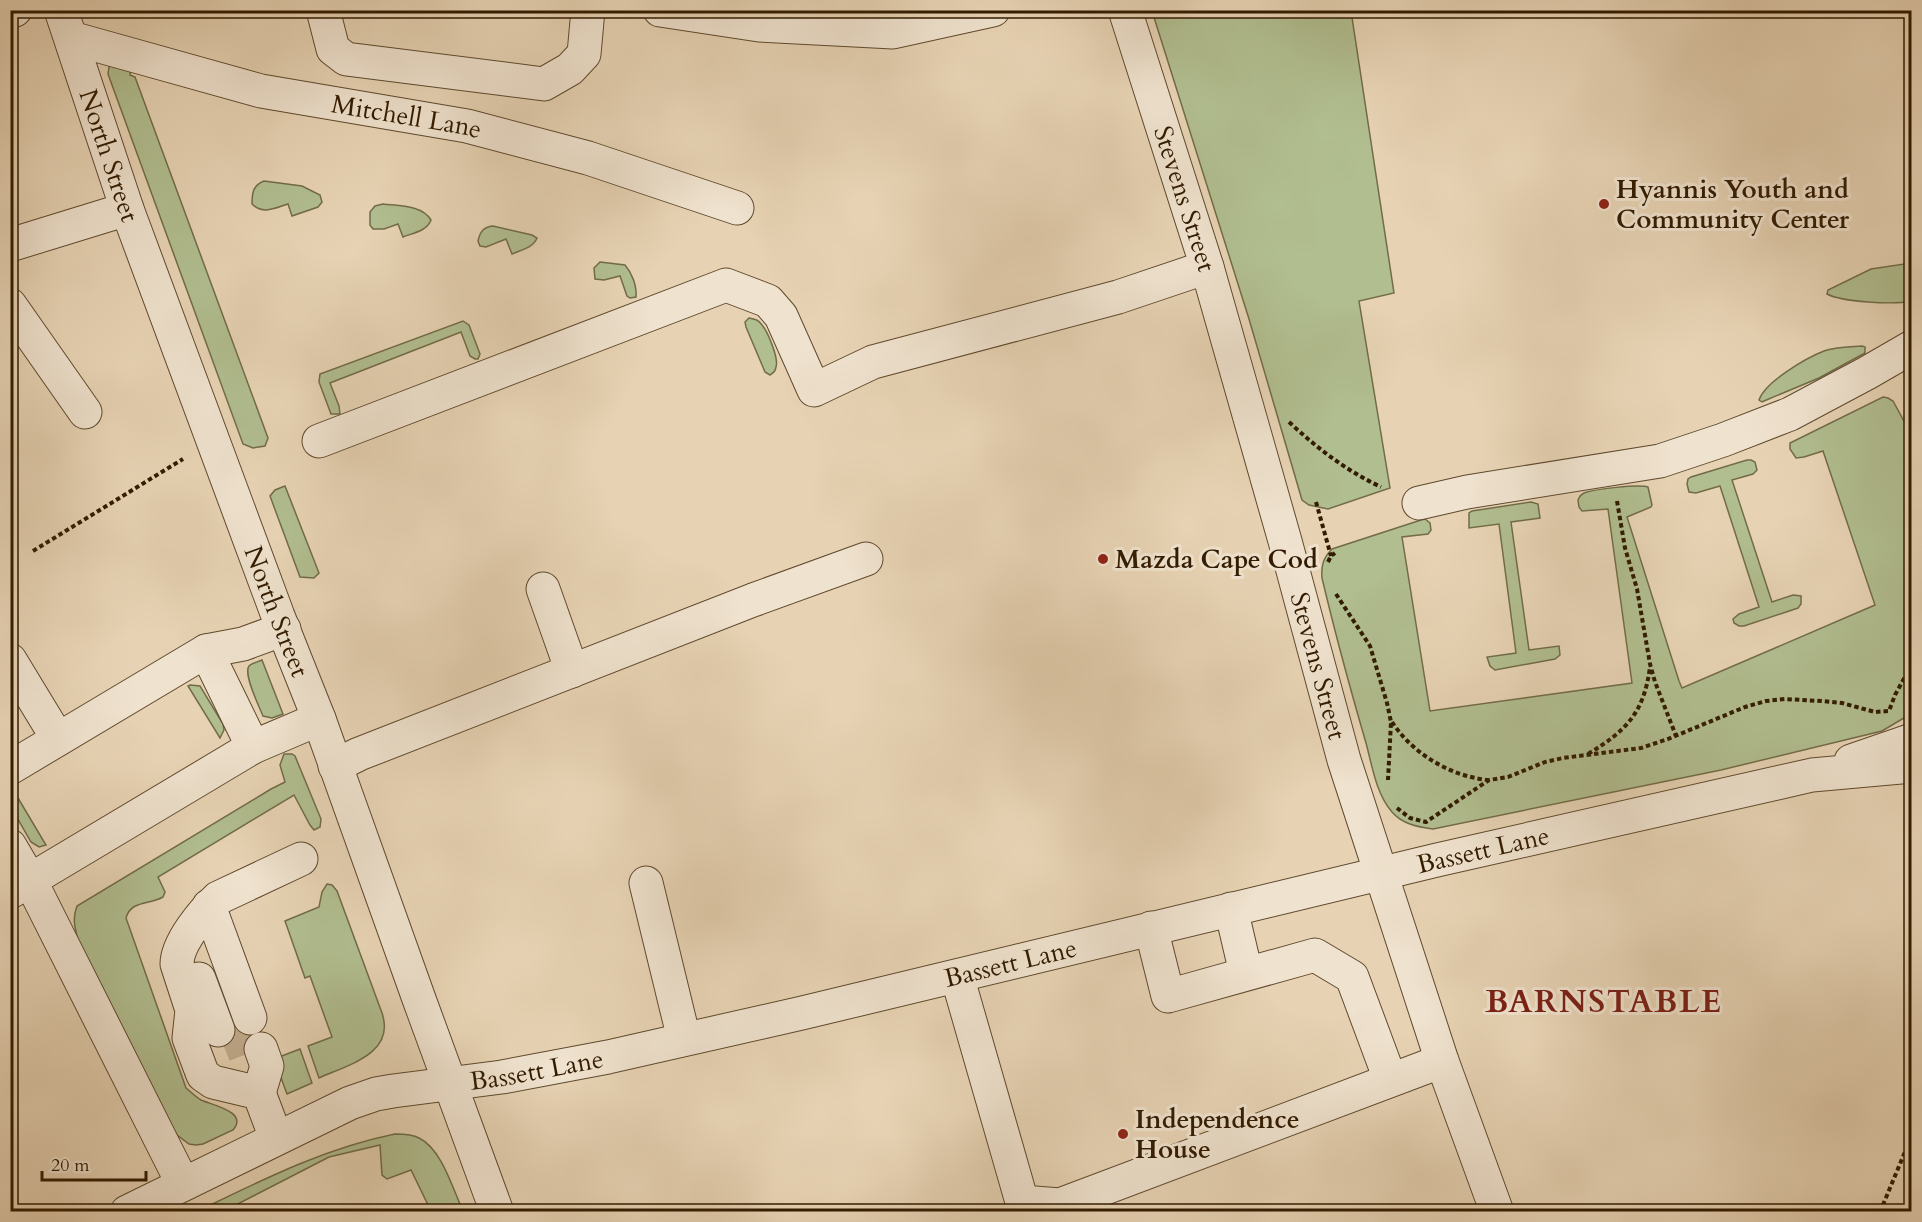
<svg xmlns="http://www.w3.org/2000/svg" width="1922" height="1222" font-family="Cardo,serif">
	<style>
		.green { fill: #b1be90; stroke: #726c48; stroke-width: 1.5 }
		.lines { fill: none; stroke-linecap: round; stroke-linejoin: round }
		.minor-tunnel { stroke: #c3ae90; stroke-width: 33; stroke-dasharray: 33 16; stroke-linecap: butt }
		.minor-casing { stroke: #5f492d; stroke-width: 35 }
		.path { stroke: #321b00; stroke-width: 4; stroke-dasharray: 4.5 3; stroke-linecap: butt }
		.minor { stroke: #efe2ce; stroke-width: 33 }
		.poi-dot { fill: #8f2418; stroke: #efe2ce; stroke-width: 2 }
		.labels { text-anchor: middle; stroke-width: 6; stroke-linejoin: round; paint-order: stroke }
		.street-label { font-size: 26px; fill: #321b00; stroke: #efe2ce }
		.poi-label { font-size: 26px; font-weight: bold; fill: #321b00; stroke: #efe2ce; text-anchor: start }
		.district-label { font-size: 32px; font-weight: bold; letter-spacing: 1.5px; fill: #7a1f14; stroke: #efe2ce }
	</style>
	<rect width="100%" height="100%" fill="#e7d3b4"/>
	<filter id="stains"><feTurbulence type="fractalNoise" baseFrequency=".00333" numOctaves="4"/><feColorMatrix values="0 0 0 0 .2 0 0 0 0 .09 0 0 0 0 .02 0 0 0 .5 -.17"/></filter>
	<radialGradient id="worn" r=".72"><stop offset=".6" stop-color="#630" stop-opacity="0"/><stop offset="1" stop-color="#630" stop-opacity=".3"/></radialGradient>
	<g class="green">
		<path d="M1152 11H1351L1394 293 1359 301 1390 488 1328 509 1309 505 1302 500 1249 319Z"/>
		<path d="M112 63 131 66 130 75 135 77 268 438 265 446 253 448 243 444 108 74 109 67Z"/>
		<path d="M264 181 302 186 320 195 322 202 318 207 292 216 288 204C275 208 263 215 252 204 252 193 253 185 264 181Z"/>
		<path d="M383 204C399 206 422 205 431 220 427 231 413 233 403 237L398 224 384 229H373L370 225V212L375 206Z"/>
		<path d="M493 226 532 235 537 238C533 248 521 250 512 254L506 239 486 247 480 246 478 241C480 232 483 227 493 226Z"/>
		<path d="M600 262 625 265C632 273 637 286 636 297L630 298 627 296 620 276 604 280 595 279 594 268Z"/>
		<path d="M1911 263V301C1894 305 1842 302 1827 294L1828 290 1871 269Z"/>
		<path d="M749 318C755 319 759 320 762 325 768 332 779 359 776 367 775 372 774 372 770 375L765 372 746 327 745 322Z"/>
		<path d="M463 321 469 325 480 354 478 359H475L470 356 461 332 330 383 339 406 340 414H331L319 382 320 374Z"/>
		<path d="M1862 346 1865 347V353L1819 378 1764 401 1762 402 1759 400C1765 382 1806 358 1824 351 1835 347 1849 347 1862 346Z"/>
		<path d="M1883 397 1888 398 1893 401 1911 434 1912 713 1909 715 1882 731 1721 770 1433 829C1418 827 1402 824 1392 812 1376 794 1372 765 1366 743 1350 688 1335 633 1322 578 1321 566 1323 558 1332 549L1421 520 1425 519 1430 523 1431 530 1428 534 1402 537 1430 711 1632 683 1608 509 1582 511 1579 507 1578 500C1580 496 1580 495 1584 493 1595 489 1638 484 1648 487L1652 505 1651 507 1627 517 1679 681 1682 688 1875 605 1823 451 1804 457 1796 458 1790 449V443Z"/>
		<path d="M1747 460H1751L1755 462 1757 470 1753 474 1732 480 1772 602 1793 595 1801 596V604L1798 608 1744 626H1739L1734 623 1733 619 1739 614 1759 607 1720 486 1696 493 1689 492 1687 484 1688 479 1691 477Z"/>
		<path d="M285 486 319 573 314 578 300 577 270 496 275 490Z"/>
		<path d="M1531 502 1538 504 1540 518 1511 522 1529 650 1559 646 1560 655 1555 659 1495 670 1490 666 1487 657 1516 653 1499 524 1469 528V513L1472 511Z"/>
		<path d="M262 660 283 714 272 718 263 716C259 706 243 674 249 666 252 663 258 662 262 660Z"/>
		<path d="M190 685 200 686 223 724 224 730 220 738 188 686Z"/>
		<path d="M284 754H292L295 756 321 819 320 827 314 830 310 825 294 795 158 877 165 892 163 897C149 905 131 900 126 918L186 1088C191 1092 196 1097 201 1100 212 1105 249 1112 233 1130L203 1144 196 1145 189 1144 177 1135 159 1103 78 940C75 928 72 919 77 906L271 789 285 782 280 765Z"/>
		<path d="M15 793 46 845 39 847 31 842 11 807V797Z"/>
		<path d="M327 884 332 885 337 891 382 1013C396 1054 347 1065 319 1078L308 1046 332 1037 310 976 305 978 285 921 319 907 322 892Z"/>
		<path d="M300 1049 312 1083 287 1094 274 1059Z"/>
		<path d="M395 1134C403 1134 412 1134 419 1138 442 1149 453 1190 463 1211H431L411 1170 387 1179 382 1175 380 1145 329 1157 224 1211H198C262 1180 325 1148 395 1134Z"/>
	</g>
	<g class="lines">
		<path class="minor-tunnel" d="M233 1024 245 1055"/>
		<g class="minor-casing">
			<g id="minor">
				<path id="s1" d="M61 10 127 209 278 616 319 719 419 999 497 1212"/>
				<path d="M323 10 333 49 346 59 544 84 570 69 584 54 588 10"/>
				<path d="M660 10 759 25 893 32 993 10"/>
				<path id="s2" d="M1125 10 1207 267 1285 541 1344 760 1442 1061 1497 1212"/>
				<path d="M10 12 15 10"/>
				<path id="s3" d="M71 38 261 91 467 126 588 158 737 208"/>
				<path d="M10 245 127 209"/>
				<path d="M10 305 85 412"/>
				<path d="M319 441 726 285 768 301 781 316 814 390 873 362 1118 297 1207 267"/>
				<path d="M1419 503 1467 492 1660 461 1723 440 1790 414 1867 373 1912 347"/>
				<path d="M543 589 572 671"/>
				<path d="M206 651 253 747"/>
				<path d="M10 660 58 739"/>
				<path d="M1851 761 1912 740"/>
				<path d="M335 766 359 754 753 600 866 559"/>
				<path d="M10 768 206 651 243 644 284 629"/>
				<path d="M10 846 30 880 183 1184"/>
				<path d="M646 883 684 1039"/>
				<path d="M12 891 253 747 319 719"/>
				<path d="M209 906 250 1018"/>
				<path d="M1231 909 1246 973"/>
				<path d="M1151 928 1168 996 1315 955 1352 977 1390 1079"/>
				<path d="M957 976 1022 1202 1060 1205 1442 1061"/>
				<path d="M199 979 218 1030"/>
				<path d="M259 1093 267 1066 261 1049"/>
				<path d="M276 1138 259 1093 213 1082 203 1075 189 1038 192 1010 177 964C177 943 203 912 218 898L301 859"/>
				<path id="s4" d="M127 1212 350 1103 376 1094 393 1091 502 1077 608 1057 802 1013 1437 860 1812 775 1912 766"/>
			</g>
		</g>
		<g class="path">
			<path d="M1289 422C1317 448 1345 470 1381 487"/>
			<path d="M1617 501 1625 548 1637 589 1650 664 1655 682 1676 736"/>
			<path d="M1316 502 1331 556"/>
			<path d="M33 551 183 459"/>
			<path d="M1328 562 1331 556 1335 553"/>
			<path d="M1336 594 1370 646 1387 703 1391 722 1388 780"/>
			<path d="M1392 722C1413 754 1450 776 1488 780"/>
			<path d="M1588 754C1626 731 1644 713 1650 667"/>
			<path d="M1397 808 1410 818 1426 822 1489 780 1508 777 1545 762 1563 758 1641 748 1668 739 1745 707 1766 701 1785 699 1821 701 1842 703 1875 712 1889 711 1895 695 1912 664"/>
			<path d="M1880 1212 1912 1135"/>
		</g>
		<use href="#minor" class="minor"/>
	</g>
	<g class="poi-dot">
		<circle cx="1604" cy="204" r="6"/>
		<circle cx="1103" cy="559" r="6"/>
		<circle cx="1123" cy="1134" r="6"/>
	</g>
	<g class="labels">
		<g class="street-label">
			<text dy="9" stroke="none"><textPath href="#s3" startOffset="345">Mitchell Lane</textPath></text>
			<text dy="9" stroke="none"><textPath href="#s1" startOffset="153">North Street</textPath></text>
			<text dy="9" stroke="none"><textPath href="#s2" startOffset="198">Stevens Street</textPath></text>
			<text dy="9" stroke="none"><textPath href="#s1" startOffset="639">North Street</textPath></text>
			<text dy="9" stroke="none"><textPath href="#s2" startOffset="684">Stevens Street</textPath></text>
			<text dy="9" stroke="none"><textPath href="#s4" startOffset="1410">Bassett Lane</textPath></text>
			<text dy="9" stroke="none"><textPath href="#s4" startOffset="924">Bassett Lane</textPath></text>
			<text dy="9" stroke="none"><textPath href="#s4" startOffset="438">Bassett Lane</textPath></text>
		</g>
		<g class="poi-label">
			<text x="1616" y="198">Hyannis Youth and<tspan x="1616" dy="30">Community Center</tspan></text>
			<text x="1115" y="568">Mazda Cape Cod</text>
			<text x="1135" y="1128">Independence<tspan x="1135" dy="30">House</tspan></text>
		</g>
		<g class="district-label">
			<text x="1604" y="1012">BARNSTABLE</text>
		</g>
	</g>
	<rect width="1922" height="1222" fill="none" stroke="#e7d3b4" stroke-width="36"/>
	<rect x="12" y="12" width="1898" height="1198" fill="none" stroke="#321b00" stroke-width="3"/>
	<rect x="18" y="18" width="1886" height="1186" fill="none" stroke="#321b00" stroke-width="1.5"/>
	<path d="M42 1171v9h104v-9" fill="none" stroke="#321b00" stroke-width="3"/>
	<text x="51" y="1171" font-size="18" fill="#321b00" stroke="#efe2ce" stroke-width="4.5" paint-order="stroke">20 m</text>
	<rect width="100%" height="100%" filter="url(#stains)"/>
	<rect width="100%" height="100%" fill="url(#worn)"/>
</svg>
